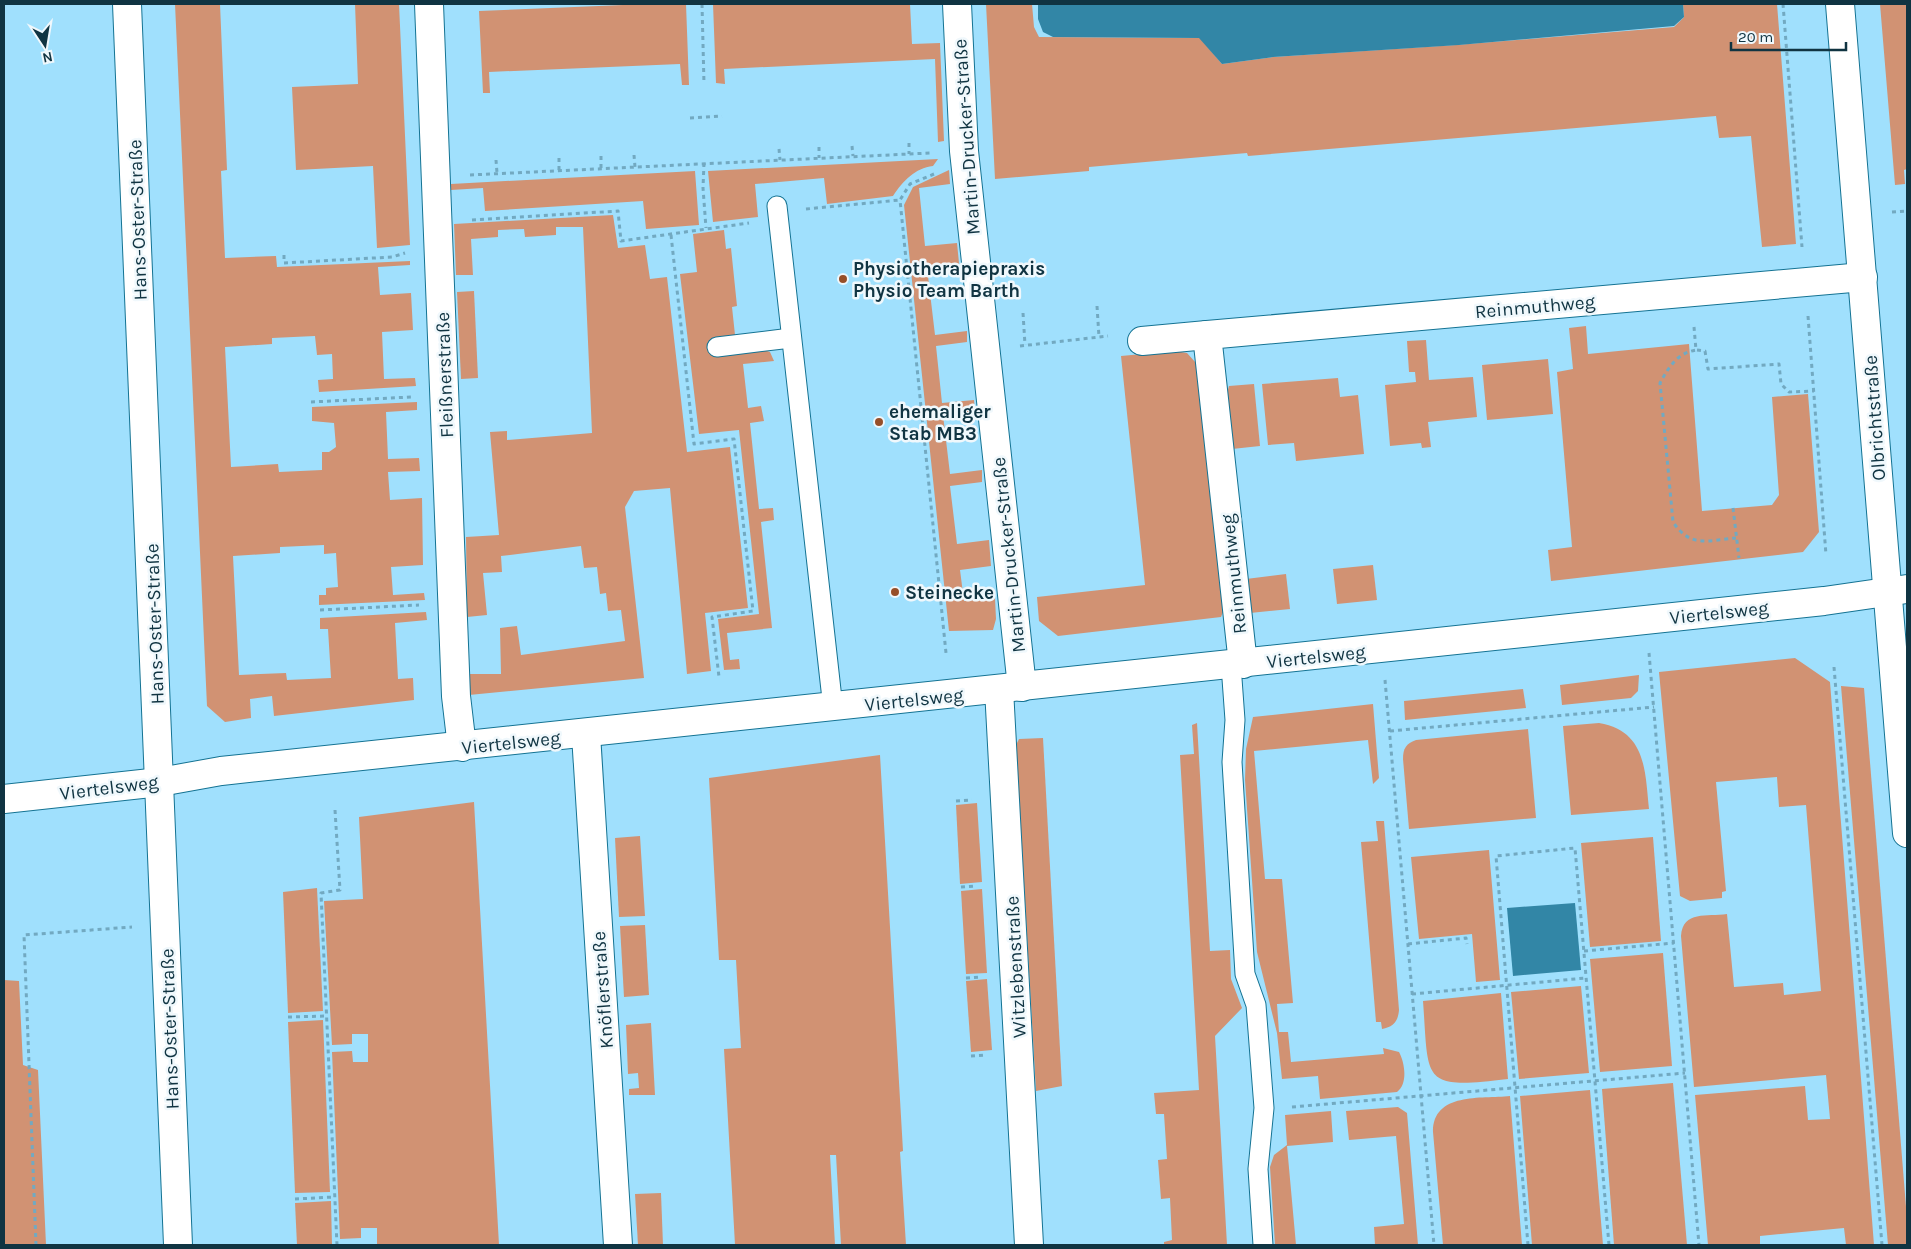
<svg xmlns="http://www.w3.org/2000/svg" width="1911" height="1249" font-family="Karla,sans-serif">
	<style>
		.green { fill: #d19273 }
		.water { fill: #3286a6 }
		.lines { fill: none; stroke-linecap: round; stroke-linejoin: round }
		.lane-casing { stroke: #147393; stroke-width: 21 }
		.street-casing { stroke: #147393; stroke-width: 30 }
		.path { stroke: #72a9c1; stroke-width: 3; stroke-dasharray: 4 4; stroke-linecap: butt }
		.lane { stroke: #fff; stroke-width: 19 }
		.street { stroke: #fff; stroke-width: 28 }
		.poi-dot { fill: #964f29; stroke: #f0f8fc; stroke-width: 2 }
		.labels { text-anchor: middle; stroke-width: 5; stroke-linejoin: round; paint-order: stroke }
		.street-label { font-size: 19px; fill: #103442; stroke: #f0f8fc }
		.poi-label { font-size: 19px; font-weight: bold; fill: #103442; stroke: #f0f8fc; text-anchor: start }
	</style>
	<rect width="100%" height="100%" fill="#a0e0fd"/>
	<g class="green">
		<path d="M175 4H220L227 170 221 171 225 258 276 256 277 267 410 261V265L378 267 380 295 411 293 413 330 382 332 384 379 415 378 416 386 319 392 318 380 333 379 332 354 317 355 315 336 272 338V344L225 347 231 467 278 464 279 472 322 470V452H329L336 447 334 423 312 421V407L417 402V410L386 412 388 459 419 458 420 471 388 472 390 500 422 498 423 565 391 567 393 595 424 593 425 600 319 605V595H326V588L338 587 336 553 324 554V545L280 547V553L233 556 239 675 286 673 287 680 331 678 328 629H320V618L426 612 427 620 395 623 398 679 413 678 414 700 274 716 272 696 250 699 251 718 225 722 207 706Z"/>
		<path d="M355 4H399L410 245 377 248 373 166 296 170 292 87 358 84Z"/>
		<path d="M647 4H686L689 85H682L680 64 489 72 490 93H483L479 11Z"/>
		<path d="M713 4H910L912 44 940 43 944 141 938 142 935 59 724 69 725 84 716 83Z"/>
		<path d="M986 4H1032L1034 27 1039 37 1200 38 1222 64 1273 57 1456 45 1674 27 1684 17 1683 4H1777L1796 244 1762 247 1751 136 1719 138 1716 116 1248 156 1247 153 1089 167V171L995 179Z"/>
		<path d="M1880 4H1907V169L1904 170 1905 184 1895 185Z"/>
		<path d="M938 159 933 166C915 168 903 181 893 196L827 204 824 178 755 184 758 217 713 222 708 171Z"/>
		<path d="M949 170 950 184 919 188 925 246 957 243 960 273 928 276 935 335 967 331V342L936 346 942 403 974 400 975 412 943 415 950 474 982 470V482L950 486 957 544 989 540 991 566 960 570 964 601 995 598 996 619 993 630 949 631 904 205 913 187Z"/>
		<path d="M695 171 699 225 646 229 643 201 485 211 483 188 451 190V184Z"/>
		<path d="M613 215 618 248 645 245 650 279 667 277 687 452 730 447 748 608 705 613 711 671 687 674 670 488 634 491 625 507 644 678 469 695 467 674H501L500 628 517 626 521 655 625 641 621 610 608 611 606 593 600 594 597 567 584 568 581 546 501 556 502 572 483 573 487 615 467 617 466 537 499 535 490 432 507 431V440L592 433 583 227H556V235L525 237 524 229 498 230V237L471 239 473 275H456L454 224Z"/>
		<path d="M724 230 726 249 731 248 737 306 732 307 735 335 713 338 715 355 764 350 770 352 774 361 743 364 748 408 761 406 764 421 750 423 759 509 773 508 774 520 761 522 772 628 727 633 730 660 739 659 740 669 724 670 718 619 759 614 739 430 699 434 680 274 697 272 693 234Z"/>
		<path d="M474 291 478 378 461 379 457 292Z"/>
		<path d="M1586 326 1588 354 1689 344 1702 511 1772 505 1779 495 1772 397 1808 394 1819 532 1803 552 1551 581 1548 550 1572 547 1557 372 1573 369 1569 328Z"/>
		<path d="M1426 340 1429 380 1473 377 1477 417 1428 422 1431 447 1422 448 1421 443 1390 446 1385 385 1416 382 1415 372H1409L1407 341Z"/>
		<path d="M1175 351 1187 353 1196 363 1225 607 1221 617 1058 636 1039 621 1037 597 1145 585 1121 356Z"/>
		<path d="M1548 359 1553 414 1487 420 1482 365Z"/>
		<path d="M1338 378 1340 397 1358 395 1364 454 1296 461 1294 443 1268 445 1262 384Z"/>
		<path d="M1254 384 1260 446 1232 449 1227 393 1229 386Z"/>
		<path d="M1373 565 1377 600 1337 604 1333 569Z"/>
		<path d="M1286 574 1290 609 1250 613 1246 579Z"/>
		<path d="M1795 658 1830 682 1874 1245H1846L1844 1228 1760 1236V1245H1708L1695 1095 1805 1086 1808 1120 1830 1119 1826 1075 1694 1087 1681 936C1683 910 1707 917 1727 914L1734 987 1783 983 1784 995 1821 991 1806 805 1779 807 1777 777 1716 782 1726 891 1722 892V898L1690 901 1680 896 1659 672Z"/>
		<path d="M1639 675 1638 691 1631 698 1562 705 1560 685Z"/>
		<path d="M1841 686 1864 688 1907 1219V1245H1888Z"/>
		<path d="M1523 689 1526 708 1405 720 1404 701Z"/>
		<path d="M1373 704 1379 778 1373 784 1368 740 1254 751 1265 879H1282L1293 1003 1277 1004 1279 1032H1288L1291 1062 1384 1054 1383 1048 1399 1052C1405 1063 1408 1084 1397 1092L1320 1099 1318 1076 1282 1079 1277 1033 1257 952 1245 780 1246 749 1253 717Z"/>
		<path d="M1197 723 1210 951 1230 950 1231 979 1242 1008 1215 1036 1227 1245H1164V1242L1172 1240 1170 1198 1161 1199 1158 1160 1167 1159 1164 1114H1156L1154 1093 1199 1090 1180 755 1194 754 1192 725Z"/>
		<path d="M1599 723C1646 731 1645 770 1649 809L1571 815 1563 726Z"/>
		<path d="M1528 729 1536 818 1409 829 1403 759C1403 748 1406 744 1416 740Z"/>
		<path d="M1043 738 1062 1086 1036 1091 1016 745 1019 739Z"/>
		<path d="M880 755 903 1151 900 1152 906 1245H841L836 1155H830L835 1245H735L724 1049 741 1048 736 960H719L709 778Z"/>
		<path d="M474 802 499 1245H377V1228H361V1238L340 1239 332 1052 352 1051 353 1062H368V1034H352V1044L332 1045 324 901 363 899 359 817Z"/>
		<path d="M977 803 982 882 960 884 956 805Z"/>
		<path d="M1376 821H1384L1399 1010C1398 1022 1393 1027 1382 1029L1381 1022H1376L1361 842 1378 841Z"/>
		<path d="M640 836 645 916 619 917 615 838Z"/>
		<path d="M1653 837 1661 941 1590 947 1581 843Z"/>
		<path d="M1489 850 1500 980 1476 982 1472 934 1419 939 1411 857Z"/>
		<path d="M317 888 323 1011 288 1013 283 892Z"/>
		<path d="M982 889 987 973 966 974 961 891Z"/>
		<path d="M645 925 649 995 624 997 620 926Z"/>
		<path d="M1663 953 1672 1066 1600 1072 1590 959Z"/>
		<path d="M987 979 992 1050 971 1052 966 981Z"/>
		<path d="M4 980 19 981 23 1065 38 1070 46 1245H4Z"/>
		<path d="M1581 986 1589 1073 1519 1079 1511 992Z"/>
		<path d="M1501 993 1508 1079C1420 1090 1429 1081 1423 1001Z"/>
		<path d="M323 1020 330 1192 295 1193 288 1022Z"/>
		<path d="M651 1023 655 1095H629V1089L639 1088 638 1073 628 1074 626 1025Z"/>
		<path d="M1673 1083 1687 1245H1614L1602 1089Z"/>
		<path d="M1590 1090 1603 1245H1532L1520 1096Z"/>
		<path d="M1510 1096 1522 1245H1443L1433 1132C1433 1092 1481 1099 1510 1096Z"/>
		<path d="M1398 1107 1407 1113 1418 1245H1375L1374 1227 1404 1224 1396 1136 1349 1140 1346 1111Z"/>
		<path d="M1331 1111 1333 1142 1287 1146 1296 1245H1275L1270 1167 1274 1155 1287 1145 1285 1115Z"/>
		<path d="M661 1193 663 1245H638L635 1194Z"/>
		<path d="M331 1201 332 1245H297L295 1203Z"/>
	</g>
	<g class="water">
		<path d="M1038 4H1683L1684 17 1674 26 1459 45 1273 57 1222 64 1199 38 1053 37 1043 32 1038 19Z"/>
		<path d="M1575 903 1581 970 1513 976 1507 908Z"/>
	</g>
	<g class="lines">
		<g class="lane-casing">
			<g id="lane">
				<path d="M777 206 833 708"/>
				<path d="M717 347 791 338"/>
				<path d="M1231 665 1235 720 1232 762 1245 974 1256 1005 1264 1108 1258 1169 1263 1245"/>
			</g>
		</g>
		<g class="street-casing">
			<g id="street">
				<path d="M127 4 178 1245"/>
				<path d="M429 4 456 696 462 747"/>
				<path d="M957 4 964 151 1022 687"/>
				<path d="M1840 4 1907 833"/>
				<path d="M1142 341 1207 335"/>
				<path d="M1243 664 1207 335 1863 277"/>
				<path d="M999 689 1029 1245"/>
				<path d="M586 734 618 1245"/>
				<path d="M4 799 160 782 221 771 1824 601 1907 589"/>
			</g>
		</g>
		<g class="path">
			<path d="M702 4 704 84"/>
			<path d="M1783 4 1802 247"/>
			<path d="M690 118 722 116"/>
			<path d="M909 143V154"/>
			<path d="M852 146 853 156"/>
			<path d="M819 147V158"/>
			<path d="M779 149 780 160"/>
			<path d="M634 155 635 167"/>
			<path d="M601 156V168"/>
			<path d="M559 158V171"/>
			<path d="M496 160 497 173"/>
			<path d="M704 163 703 188 706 228"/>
			<path d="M934 174 910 184 900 200 946 653"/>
			<path d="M470 175 930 153"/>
			<path d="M806 209 900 200"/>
			<path d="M1892 212 1907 211"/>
			<path d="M472 220 618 211 621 241 749 223"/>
			<path d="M671 235 694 444 734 439 753 611 712 617 719 677"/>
			<path d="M284 255V263L392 257 405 253"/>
			<path d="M1097 306 1099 337"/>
			<path d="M1023 313 1025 345"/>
			<path d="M1808 316 1826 555"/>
			<path d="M1694 327 1696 350C1677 353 1669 367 1660 383L1673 522C1691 549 1708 540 1736 538"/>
			<path d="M1020 346 1108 336"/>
			<path d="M1697 350 1705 351 1708 369 1779 364 1781 384 1789 392 1814 391"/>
			<path d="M311 402 411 397"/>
			<path d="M1733 508 1739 558"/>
			<path d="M320 610 419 605"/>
			<path d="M1649 653 1699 1245"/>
			<path d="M1834 667 1882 1245"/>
			<path d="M1385 680 1434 1245"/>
			<path d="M1390 731 1654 707"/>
			<path d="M956 801 972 800"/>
			<path d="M335 810 340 890 321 893 337 1245"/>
			<path d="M961 887 975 886"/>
			<path d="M1408 944 1466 938 1467 944"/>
			<path d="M1584 951 1674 943"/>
			<path d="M966 978 981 977"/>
			<path d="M1412 994 1586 978"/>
			<path d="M288 1017 327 1016"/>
			<path d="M971 1056 986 1055"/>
			<path d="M1292 1107 1685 1073"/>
			<path d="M295 1199 334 1197"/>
			<path d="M36 1245 24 935 132 927"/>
			<path d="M1528 1245 1496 856 1575 848 1609 1245"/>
		</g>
		<use href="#lane" class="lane"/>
		<use href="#street" class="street"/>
	</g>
	<g class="poi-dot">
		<circle cx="843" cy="279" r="5"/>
		<circle cx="879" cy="422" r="5"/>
		<circle cx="895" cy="592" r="5"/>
	</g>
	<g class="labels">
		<g class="street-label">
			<text transform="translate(966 137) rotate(-94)" y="7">Martin-Drucker-Straße</text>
			<text transform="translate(137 220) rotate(-92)" y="7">Hans-Oster-Straße</text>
			<text transform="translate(1535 306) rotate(-5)" y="7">Reinmuthweg</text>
			<text transform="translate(444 375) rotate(-92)" y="7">Fleißnerstraße</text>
			<text transform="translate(1874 418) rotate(-94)" y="7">Olbrichtstraße</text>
			<text transform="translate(1008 555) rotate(-96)" y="7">Martin-Drucker-Straße</text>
			<text transform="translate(1233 574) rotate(-96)" y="7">Reinmuthweg</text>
			<text transform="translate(1719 612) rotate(-6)" y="7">Viertelsweg</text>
			<text transform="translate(154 624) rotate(-92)" y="7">Hans-Oster-Straße</text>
			<text transform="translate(1316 656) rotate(-6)" y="7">Viertelsweg</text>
			<text transform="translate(914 699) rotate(-6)" y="7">Viertelsweg</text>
			<text transform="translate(511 742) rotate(-6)" y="7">Viertelsweg</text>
			<text transform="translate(109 787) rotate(-7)" y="7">Viertelsweg</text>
			<text transform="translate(1015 967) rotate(-93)" y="7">Witzlebenstraße</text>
			<text transform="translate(602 990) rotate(-94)" y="7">Knöflerstraße</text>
			<text transform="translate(169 1029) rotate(-92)" y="7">Hans-Oster-Straße</text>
		</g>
		<g class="poi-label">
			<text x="853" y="275">Physiotherapiepraxis<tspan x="853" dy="22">Physio Team Barth</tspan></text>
			<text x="889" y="418">ehemaliger<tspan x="889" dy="22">Stab MB3</tspan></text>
			<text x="905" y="599">Steinecke</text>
		</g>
	</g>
	<rect width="1911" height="1249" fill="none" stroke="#103442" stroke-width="10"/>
	<g transform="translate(45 45) rotate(168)" stroke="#f0f8fc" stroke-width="4" paint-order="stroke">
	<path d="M0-4L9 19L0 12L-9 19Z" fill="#103442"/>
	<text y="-8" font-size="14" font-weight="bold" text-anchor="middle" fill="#103442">N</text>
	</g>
	<path d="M1731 42v8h115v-8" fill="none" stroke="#103442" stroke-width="2.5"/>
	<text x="1738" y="42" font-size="15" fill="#103442" stroke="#f0f8fc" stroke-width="4" paint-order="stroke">20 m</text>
</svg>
